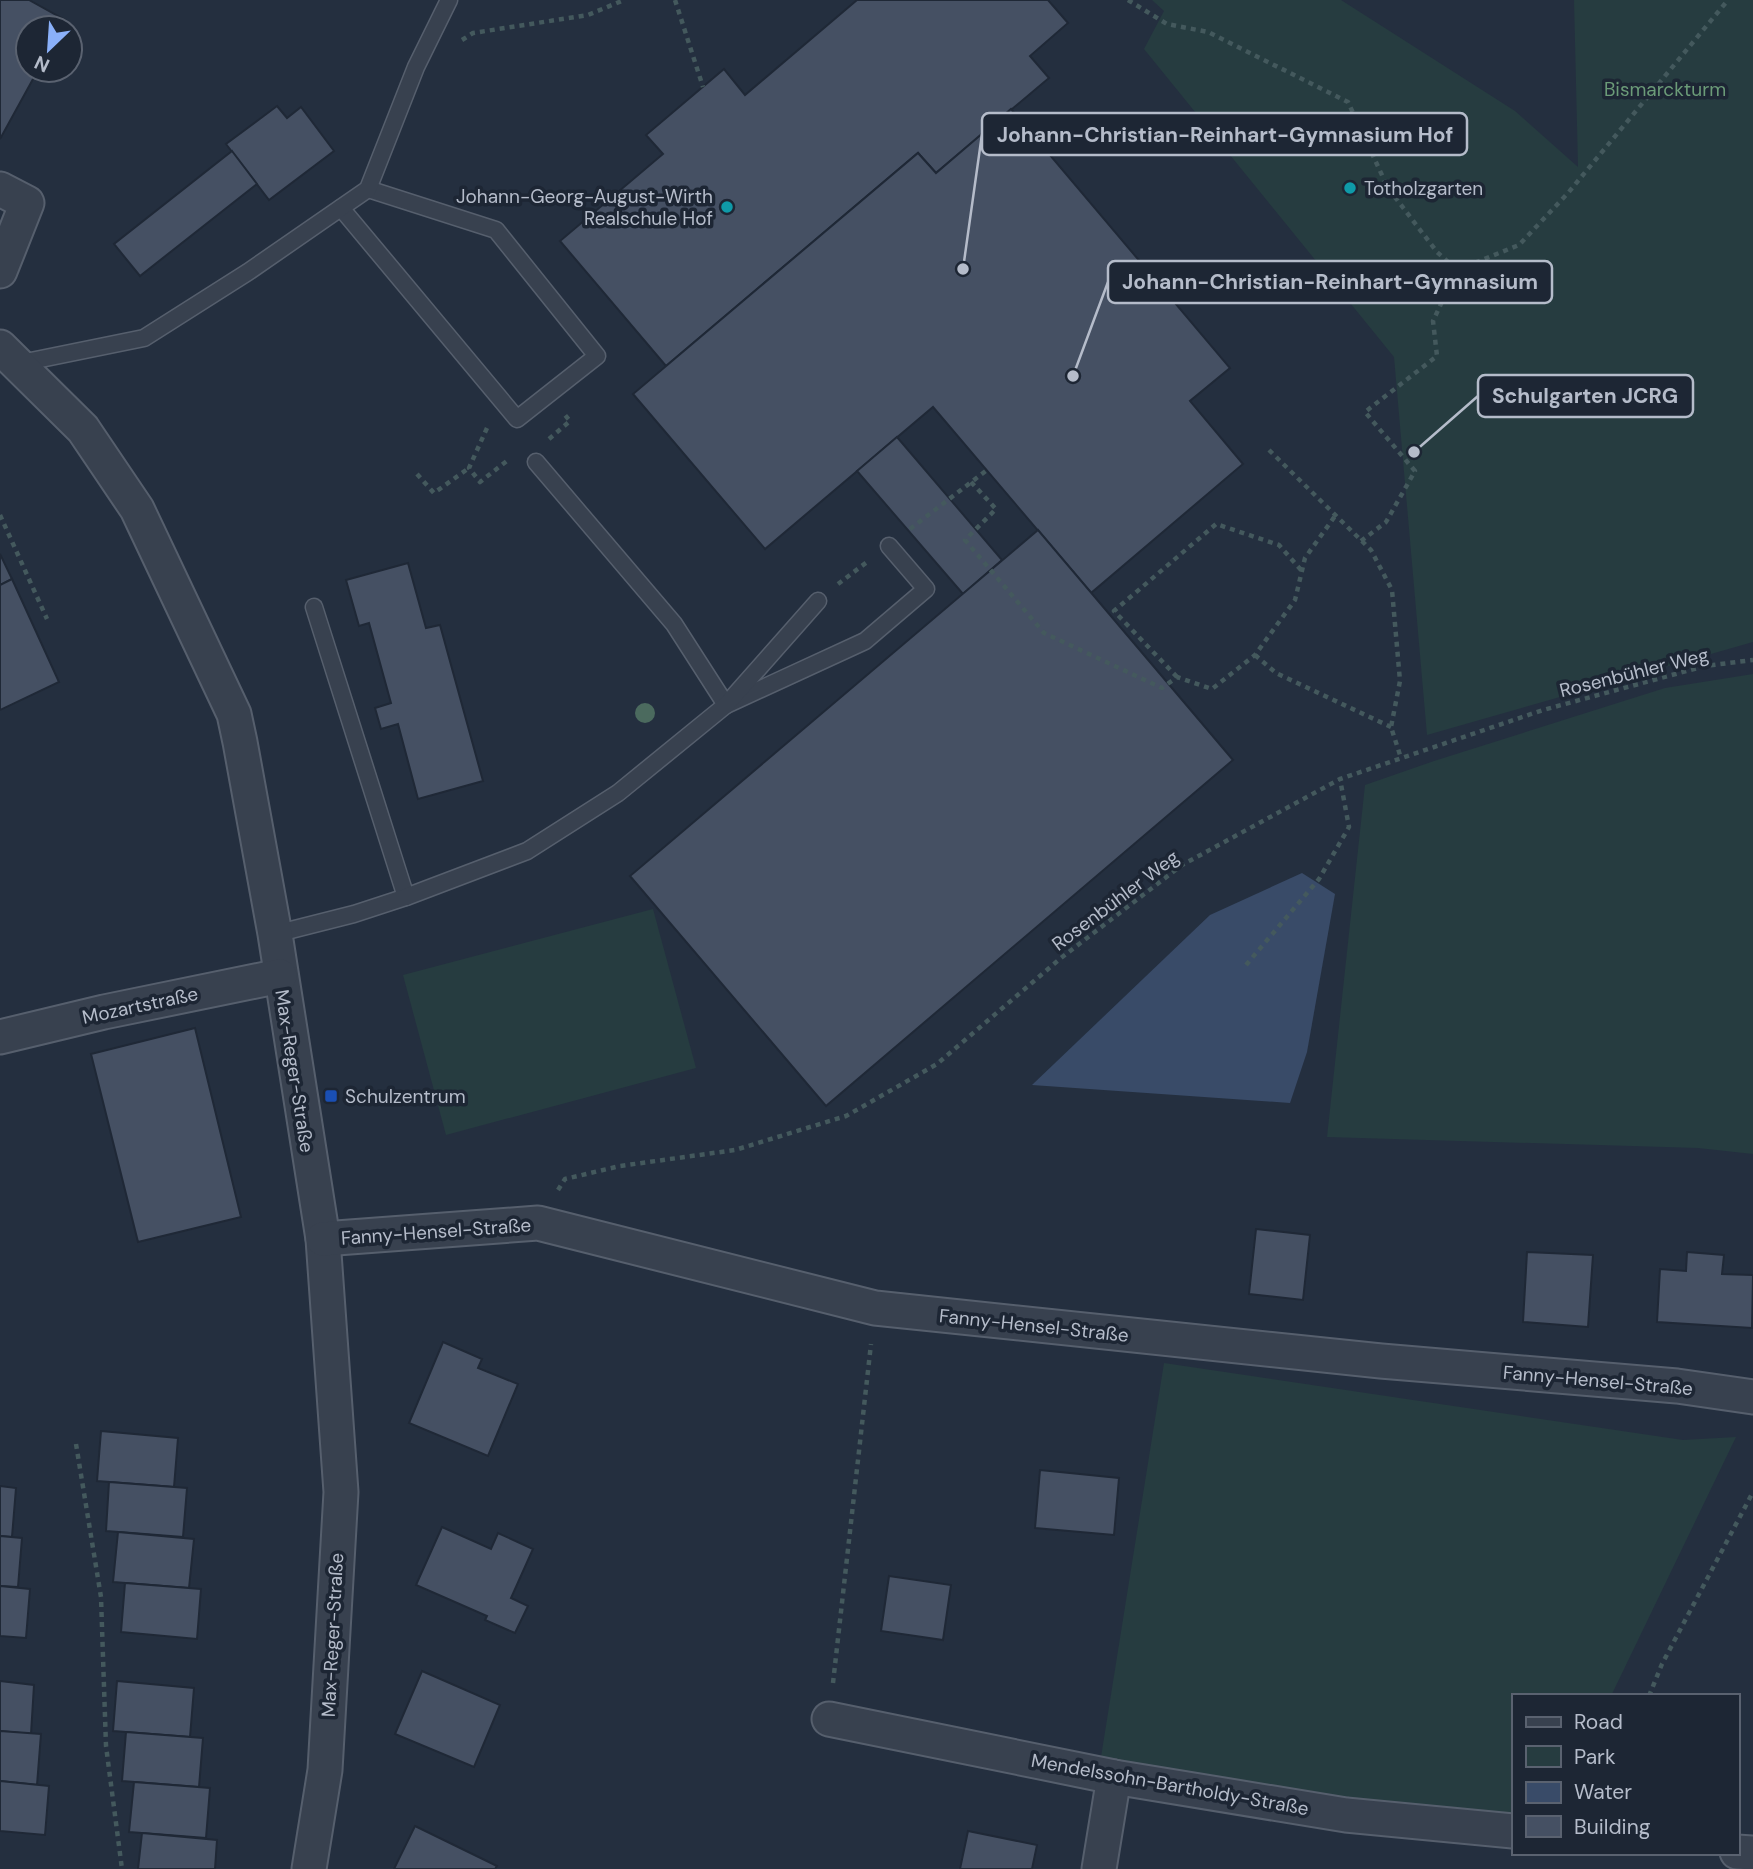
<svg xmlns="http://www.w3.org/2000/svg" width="1753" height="1869" font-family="'DM Sans',sans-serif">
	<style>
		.green { fill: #263c40 }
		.water { fill: #394b68 }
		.building { fill: #455063; stroke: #1f2836; stroke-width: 2 }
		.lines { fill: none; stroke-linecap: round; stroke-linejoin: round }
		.lane-casing { stroke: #565f6d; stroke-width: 19 }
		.street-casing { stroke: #565f6d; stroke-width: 37 }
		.path { stroke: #44595d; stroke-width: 4.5; stroke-dasharray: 5 5; stroke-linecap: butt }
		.lane { stroke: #38414f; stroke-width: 16 }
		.street { stroke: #38414f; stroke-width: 33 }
		.tree { fill: #4b6a5e }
		.culture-dot { fill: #0f9aa8; stroke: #1d2634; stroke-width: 2.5 }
		.transit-dot { fill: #1a4fb4; stroke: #1d2634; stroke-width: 2.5 }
		.labels { text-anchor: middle; stroke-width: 7; stroke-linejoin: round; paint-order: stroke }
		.park-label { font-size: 19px; fill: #6b9b78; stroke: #1d2634 }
		.poi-label { font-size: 19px; fill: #b5bcca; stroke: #1d2634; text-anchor: start }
		.street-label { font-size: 19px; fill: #b5bcca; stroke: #1d2634 }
		.leader { fill: none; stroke: #b5bcca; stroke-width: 2.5 }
		.callout-dot { fill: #b5bcca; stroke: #1d2634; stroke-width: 2.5 }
		.callout { fill: #1d2634; stroke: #b5bcca; stroke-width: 2.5 }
		.callout-label { font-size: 21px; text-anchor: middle; font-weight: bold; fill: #b5bcca }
	</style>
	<rect width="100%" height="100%" fill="#242f3f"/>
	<g class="green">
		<path d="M1152 0H1341L1515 111 1578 167 1574 0H1753V642L1427 735 1394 357 1144 49 1164 11Z"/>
		<path d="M1753 674V1154L1698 1148 1327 1137 1365 785 1434 761 1665 688Z"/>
		<path d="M653 909 696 1068 446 1135 403 975Z"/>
		<path d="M1164 1363 1683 1440 1736 1437 1611 1696H1513V1831L1101 1757Z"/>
	</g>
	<path class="water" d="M1302 873 1335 894 1307 1052 1290 1103 1032 1085 1210 915Z"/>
	<g class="building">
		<path d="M0 0H29L65 20 61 28H28V70H38L0 139Z"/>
		<path d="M857 0H1048L1068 23 1030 56 1049 78 936 173 918 153 666 366 560 241 663 154 646 135 724 69 745 95Z"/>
		<path d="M277 106 287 118 301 107 334 151 269 200 226 144Z"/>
		<path d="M1011 109 1230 368 1190 401 1243 464 1091 593 933 407 765 549 633 394 918 153 936 173Z"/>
		<path d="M232 151 257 184 140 276 114 244Z"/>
		<path d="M897 437 1002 560 963 594 857 471Z"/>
		<path d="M1038 530 1233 760 826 1106 630 876Z"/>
		<path d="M0 554 12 579 0 585Z"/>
		<path d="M408 563 426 628 440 625 483 781 418 799 398 724 381 729 375 708 391 703 369 623 359 626 346 580Z"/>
		<path d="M12 579 59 682 0 710V585Z"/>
		<path d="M195 1028 241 1217 138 1242 91 1054Z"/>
		<path d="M1256 1229 1310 1235 1303 1300 1249 1294Z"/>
		<path d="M1527 1252 1593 1255 1588 1327 1523 1322Z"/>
		<path d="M1687 1252 1724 1255 1722 1274 1753 1275 1752 1328 1657 1322 1660 1269 1686 1271Z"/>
		<path d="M443 1342 482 1359 478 1368 518 1384 488 1456 409 1423Z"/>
		<path d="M101 1431 178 1438 174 1487 97 1481Z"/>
		<path d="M1040 1470 1119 1478 1114 1535 1035 1528Z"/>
		<path d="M109 1482 187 1488 183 1537 106 1531Z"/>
		<path d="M0 1486 16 1488 12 1537 0 1536Z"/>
		<path d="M442 1527 491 1549 498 1533 533 1549 511 1598 528 1606 515 1633 485 1620 487 1616 416 1585Z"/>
		<path d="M118 1532 194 1539 189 1588 113 1582Z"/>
		<path d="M0 1536 22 1538 18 1587 0 1586Z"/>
		<path d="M889 1576 951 1585 943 1640 881 1631Z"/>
		<path d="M125 1583 201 1589 197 1639 121 1632Z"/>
		<path d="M0 1586 30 1589 26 1638 0 1636Z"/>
		<path d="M422 1671 500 1705 474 1767 395 1734Z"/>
		<path d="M0 1681 34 1685 31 1734 0 1731Z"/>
		<path d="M117 1681 194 1688 190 1737 113 1731Z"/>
		<path d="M0 1731 41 1734 37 1785 0 1781Z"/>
		<path d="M126 1732 203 1738 199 1787 122 1781Z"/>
		<path d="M0 1781 49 1786 45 1835 0 1831Z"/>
		<path d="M134 1782 210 1788 206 1838 129 1832Z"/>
		<path d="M415 1826 497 1866 495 1869H394Z"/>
		<path d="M968 1831 1037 1845 1032 1869H960Z"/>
		<path d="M142 1833 217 1840 215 1869H138Z"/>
	</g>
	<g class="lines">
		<g class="lane-casing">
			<g id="lane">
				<path d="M341 208 517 419 597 356 496 230 368 189"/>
				<path d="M16 364 144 338 248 272 368 189 416 67 449 0"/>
				<path d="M536 462 674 624 726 705 865 641 926 589 889 546"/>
				<path d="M314 607 406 897"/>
				<path d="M275 934 354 914 406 897 527 851 618 793 726 705 818 601"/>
			</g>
		</g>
		<g class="street-casing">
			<g id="street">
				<path d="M0 189 27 203 0 271"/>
				<path d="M0 347 83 429 137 509 234 714 240 742 275 934 323 1239 341 1492 325 1770 309 1869"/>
				<path d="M0 1037 104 1012 280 976"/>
				<path d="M323 1239 538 1223 875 1308 1381 1361 1677 1386 1753 1397"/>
				<path d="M829 1719 1114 1777 1346 1815 1513 1831"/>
				<path d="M1737 1852 1753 1853"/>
				<path d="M1099 1869 1114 1777"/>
			</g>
		</g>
		<g class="path">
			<path d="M675 0 703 87"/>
			<path d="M1128 0 1167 24 1208 32 1348 102 1388 188 1437 252 1457 270"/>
			<path d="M462 40 473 33 588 15 624 0"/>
			<path d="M487 428 469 468 480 482 508 460"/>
			<path d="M549 439 570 421 565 415"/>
			<path d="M1269 450 1371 550 1392 590 1400 681 1391 727 1401 758"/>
			<path d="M417 474 434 493 469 468"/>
			<path d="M971 482 996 509 965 540 1044 633 1162 688 1177 677 1212 689 1255 655 1295 600 1305 558 1335 516"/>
			<path d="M0 515 47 619"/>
			<path d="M910 529 987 470"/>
			<path d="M1361 541 1386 522 1415 471 1365 412 1437 356 1433 321 1457 270 1519 245 1568 193 1728 0"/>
			<path d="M838 584 867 562"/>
			<path d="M1255 655 1276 673 1391 727"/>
			<path d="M1177 677 1114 611 1216 524 1279 545 1302 571"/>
			<path d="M1246 965 1319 879 1349 827 1340 779"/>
			<path d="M558 1190 565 1179 620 1166 735 1150 846 1116 937 1064 1061 958 1182 865 1340 779 1543 710 1705 666 1753 660"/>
			<path d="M76 1444 101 1597 106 1746 122 1869"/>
			<path d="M833 1683 871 1344"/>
			<path d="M1649 1696 1662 1664 1753 1492"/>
		</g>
		<use href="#lane" class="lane"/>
		<use href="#street" class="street"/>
	</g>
	<circle class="tree" cx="645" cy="713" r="10"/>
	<g class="culture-dot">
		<circle cx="1350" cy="188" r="7"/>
		<circle cx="727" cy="207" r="7"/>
	</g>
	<rect class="transit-dot" x="324" y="1089" width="14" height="14" rx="3.5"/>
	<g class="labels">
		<g class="park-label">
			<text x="1665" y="96">Bismarckturm</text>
		</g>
		<g class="poi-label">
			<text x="1364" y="195">Totholzgarten</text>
			<text x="713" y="203" text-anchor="end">Johann-Georg-August-Wirth<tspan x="713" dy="22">Realschule Hof</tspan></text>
			<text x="345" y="1103">Schulzentrum</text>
		</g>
		<g class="street-label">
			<text transform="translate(1634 672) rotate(-14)" y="7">Rosenbühler Weg</text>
			<text transform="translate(1115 900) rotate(-37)" y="7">Rosenbühler Weg</text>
			<text transform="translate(140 1005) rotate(-12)" y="7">Mozartstraße</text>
			<text transform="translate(295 1071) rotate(81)" y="7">Max-Reger-Straße</text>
			<text transform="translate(436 1231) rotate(-4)" y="7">Fanny-Hensel-Straße</text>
			<text transform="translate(1034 1325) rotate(6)" y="7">Fanny-Hensel-Straße</text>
			<text transform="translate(1598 1380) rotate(5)" y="7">Fanny-Hensel-Straße</text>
			<text transform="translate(332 1635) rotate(-87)" y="7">Max-Reger-Straße</text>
			<text transform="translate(1170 1784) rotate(10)" y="7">Mendelssohn-Bartholdy-Straße</text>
		</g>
	</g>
	<path class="leader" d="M963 269L982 134M1073 376L1108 282M1414 452L1478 396"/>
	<g class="callout-dot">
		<circle cx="963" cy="269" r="7"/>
		<circle cx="1073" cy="376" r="7"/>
		<circle cx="1414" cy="452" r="7"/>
	</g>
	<g class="callout">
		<rect x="982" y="113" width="485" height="42" rx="7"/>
		<rect x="1108" y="261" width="444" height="42" rx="7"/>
		<rect x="1478" y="375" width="215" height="42" rx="7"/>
	</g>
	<g class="callout-label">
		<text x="1225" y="142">Johann-Christian-Reinhart-Gymnasium Hof</text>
		<text x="1330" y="289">Johann-Christian-Reinhart-Gymnasium</text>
		<text x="1585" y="403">Schulgarten JCRG</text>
	</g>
	<rect x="1512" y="1694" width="228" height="161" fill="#1d2634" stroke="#5a6270" stroke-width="2"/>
	<rect x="1526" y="1717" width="35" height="10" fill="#38414f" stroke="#5a6270" stroke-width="2"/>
	<text x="1574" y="1729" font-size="21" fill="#b5bcca">Road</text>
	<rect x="1526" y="1746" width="35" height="21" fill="#263c40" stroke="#5a6270" stroke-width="2"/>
	<text x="1574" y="1764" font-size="21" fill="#b5bcca">Park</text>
	<rect x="1526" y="1782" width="35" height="21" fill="#394b68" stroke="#5a6270" stroke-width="2"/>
	<text x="1574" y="1799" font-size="21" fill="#b5bcca">Water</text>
	<rect x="1526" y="1816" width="35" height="21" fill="#455063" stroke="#5a6270" stroke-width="2"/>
	<text x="1574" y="1834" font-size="21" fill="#b5bcca">Building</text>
	<g transform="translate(49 49) rotate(205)"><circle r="33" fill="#1d2634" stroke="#5a6270" stroke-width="2"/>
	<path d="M0-5L12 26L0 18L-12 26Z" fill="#8ab0f9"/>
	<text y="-10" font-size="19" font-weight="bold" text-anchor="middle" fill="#b5bcca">N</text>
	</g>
</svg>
